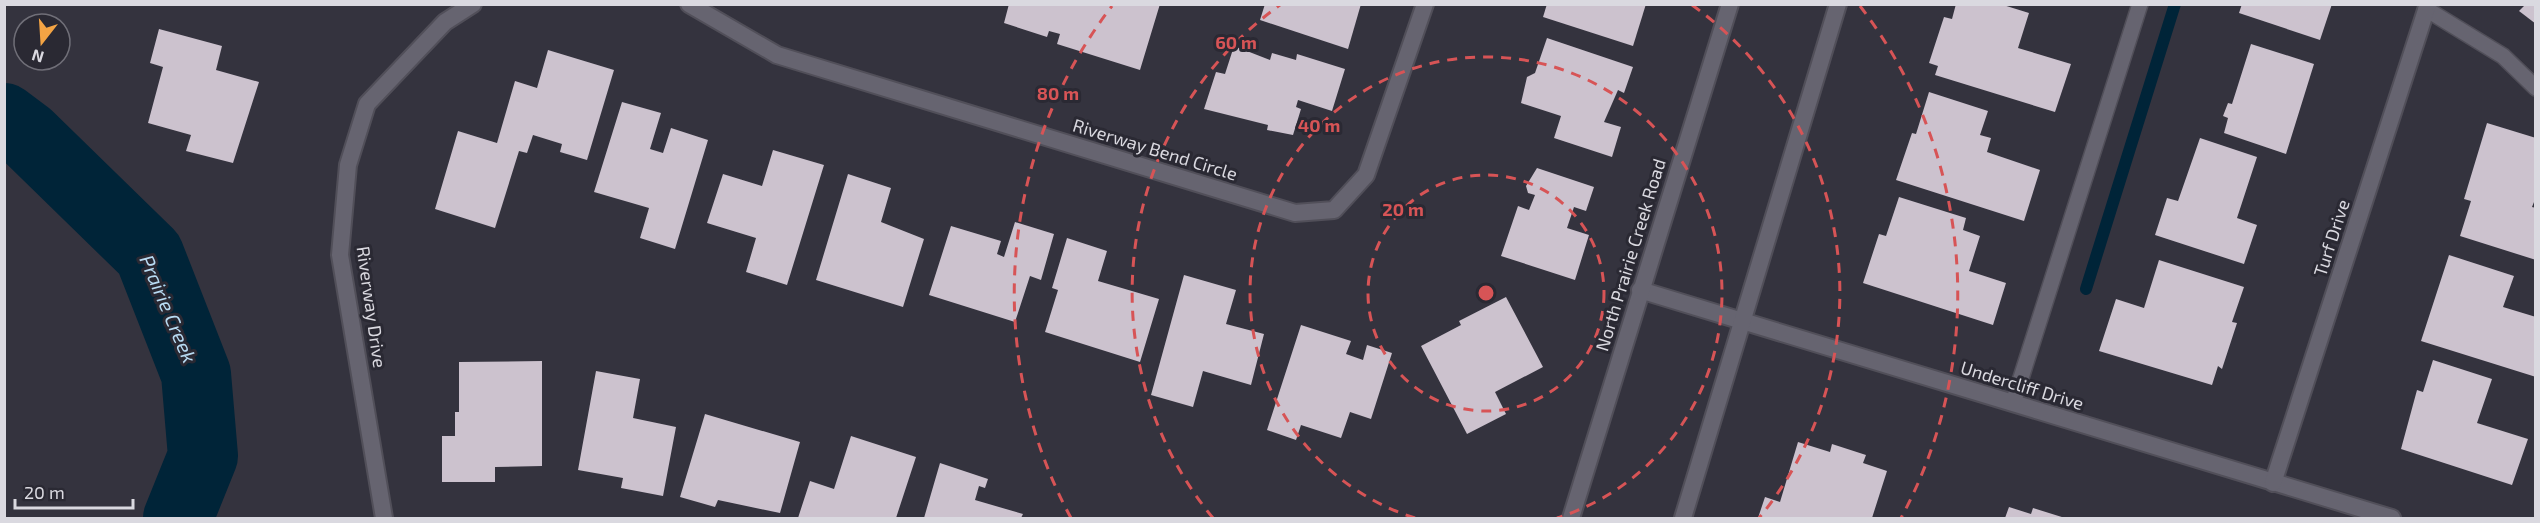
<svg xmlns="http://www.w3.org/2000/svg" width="2540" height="523" font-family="'Exo 2',sans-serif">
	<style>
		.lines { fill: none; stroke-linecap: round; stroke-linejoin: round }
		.stream { stroke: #002438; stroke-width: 12 }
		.river { stroke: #002438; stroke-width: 70 }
		.building { fill: #ccc2ce }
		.service-casing { stroke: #514f59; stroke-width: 18 }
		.minor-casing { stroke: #514f59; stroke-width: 20 }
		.secondary-casing { stroke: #514f59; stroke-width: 20 }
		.service { stroke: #666470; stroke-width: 15 }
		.minor { stroke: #666470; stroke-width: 16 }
		.secondary { stroke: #666470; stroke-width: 16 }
		.ring { fill: none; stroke: #d75456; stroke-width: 3; stroke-dasharray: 10 8 }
		.labels { text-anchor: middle; stroke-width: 6; stroke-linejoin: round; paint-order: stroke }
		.street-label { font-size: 18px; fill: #dad9e0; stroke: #2a2933 }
		.water-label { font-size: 20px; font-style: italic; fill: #b8dbf3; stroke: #2a2933 }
		.centre { fill: #d75456; stroke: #2a2933; stroke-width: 3 }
		.ring-label { font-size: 18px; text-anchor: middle; font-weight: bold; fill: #d75456; stroke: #2a2933; stroke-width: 6; stroke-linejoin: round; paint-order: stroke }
	</style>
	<rect width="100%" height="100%" fill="#34333e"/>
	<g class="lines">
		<path class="stream" d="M2086 289 2175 4"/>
		<path class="river" d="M4 118 28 136 149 254 196 374 203 456 178 518"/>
	</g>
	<g class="building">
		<path d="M1009 4H1160L1140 70 1057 44 1060 34 1049 31 1047 37 1004 23Z"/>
		<path d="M1265 4H1361L1348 49 1260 20Z"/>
		<path d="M1547 4H1646L1633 46 1543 17Z"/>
		<path d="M1956 4H2000L2029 13 2018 48 2071 64 2055 112 1935 75 1938 66 1929 63 1944 17 1952 19Z"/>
		<path d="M2242 4H2332L2320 40 2239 13Z"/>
		<path d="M2525 5H2536V24L2519 11Z"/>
		<path d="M159 29 222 46 216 70 259 82 233 163 186 151 191 135 148 123 163 67 150 63Z"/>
		<path d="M1547 38 1633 67 1624 93 1618 90 1604 122 1621 127 1612 157 1554 138 1561 116 1521 103 1527 77 1535 73Z"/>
		<path d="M2251 44 2314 64 2286 154 2224 133 2228 118 2223 116 2228 103 2232 104Z"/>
		<path d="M1234 46 1270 60 1272 53 1296 60 1297 54 1345 69 1332 111 1298 100 1296 107 1301 109 1293 135 1267 130 1268 125 1204 109 1216 72 1225 74Z"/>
		<path d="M548 50 614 70 587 160 560 152 562 144 533 135 527 153 519 151 495 228 435 209 458 131 497 143 515 81 537 88Z"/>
		<path d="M1929 92 1988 111 1980 135 1991 138 1987 152 2040 170 2024 221 1896 180 1912 133 1916 134Z"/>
		<path d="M622 102 661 113 650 149 663 153 671 128 708 140 675 249 640 238 649 208 594 192Z"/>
		<path d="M2487 123 2536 138V197L2532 207 2536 208V260L2460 236 2471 201 2464 199Z"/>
		<path d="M2200 138 2257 157 2237 218 2257 225 2244 264 2155 235 2167 198 2178 201Z"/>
		<path d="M773 150 824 165 787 285 746 272 756 238 707 223 723 174 762 186Z"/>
		<path d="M1537 168 1594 187 1586 211 1574 207 1567 228 1589 235 1575 280 1501 256 1518 206 1529 210 1535 195 1528 193 1526 186Z"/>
		<path d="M848 174 891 188 881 222 924 239 903 307 816 280Z"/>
		<path d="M1899 197 1966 218 1963 230 1980 236 1969 271 2006 283 1993 325 1863 283 1879 234 1886 236Z"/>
		<path d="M1015 222 1054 234 1041 280 1030 276 1015 322 929 295 951 226 1001 241 997 254 1004 257Z"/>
		<path d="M1067 238 1107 251 1098 281 1159 299 1140 362 1045 332 1058 290 1052 288Z"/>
		<path d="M2449 255 2514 276 2503 307 2536 317V377L2421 341Z"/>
		<path d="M2159 260 2244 287 2232 322 2237 323 2222 369 2218 366 2212 385 2099 351 2116 299 2144 308Z"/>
		<path d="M1184 275 1236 290 1226 324 1264 334 1251 385 1203 371 1193 407 1151 395Z"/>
		<path d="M1506 297 1543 367 1495 392 1506 414 1467 434 1421 346 1461 325 1459 321Z"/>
		<path d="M1301 325 1351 341 1346 354 1363 360 1367 345 1392 353 1371 419 1350 412 1341 438 1301 425 1296 440 1267 430Z"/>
		<path d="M2433 360 2492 379 2477 423 2528 439 2512 485 2401 449 2417 390 2423 392Z"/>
		<path d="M542 361V466L495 467V482H442V436H455V412H459V362Z"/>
		<path d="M596 371 640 379 633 418 676 427 663 496 621 488 623 478 578 470Z"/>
		<path d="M705 414 800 442 780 513 718 500 715 507 680 497Z"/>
		<path d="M851 436 916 457 896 518H798L810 481 834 489Z"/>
		<path d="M1798 442 1830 452 1832 444 1866 455 1863 463 1887 471 1872 518H1758L1765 497 1780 502Z"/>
		<path d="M940 463 988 479 985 488 979 486 975 500 1023 514 1021 518H924Z"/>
		<path d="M2009 507 2031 514 2033 508 2065 518H2005Z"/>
	</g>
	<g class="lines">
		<g class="service-casing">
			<g id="service">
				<path d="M2426 9 2503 56 2536 88"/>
				<path d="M2013 403 2140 4"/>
			</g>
		</g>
		<g class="minor-casing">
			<g id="minor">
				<path d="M689 4 777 55 1295 213 1334 210 1366 175 1425 4"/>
				<path d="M1640 290 2392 518"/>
				<path d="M2273 483 2428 4"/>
				<path d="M384 518 340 255 348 165 367 104 445 22 473 4"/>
			</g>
		</g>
		<g class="secondary-casing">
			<g id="secondary">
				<path d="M1571 518 1730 4"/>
				<path d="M1683 518 1838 4"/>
			</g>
		</g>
		<use href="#service" class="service"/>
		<use href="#minor" class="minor"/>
		<use href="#secondary" class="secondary"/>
	</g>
	<g class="ring">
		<circle cx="1486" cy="293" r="118"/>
		<path d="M1415 518A236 236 0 1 1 1557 518"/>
		<path d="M1213 518A354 354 0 0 1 1280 5M1692 5A354 354 0 0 1 1759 518"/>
		<path d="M1071 518A472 472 0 0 1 1112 6M1860 6A472 472 0 0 1 1901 518"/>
	</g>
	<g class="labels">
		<g class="street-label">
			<text transform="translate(1155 150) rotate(17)" y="6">Riverway Bend Circle</text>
			<text transform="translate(2332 238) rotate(-72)" y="6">Turf Drive</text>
			<text transform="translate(1631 255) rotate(-73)" y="6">North Prairie Creek Road</text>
			<text transform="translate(371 307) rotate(82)" y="6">Riverway Drive</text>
			<text transform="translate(2022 386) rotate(17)" y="6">Undercliff Drive</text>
		</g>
		<g class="water-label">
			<text transform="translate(168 309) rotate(67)" y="7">Prairie Creek</text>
		</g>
	</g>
	<circle cx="1486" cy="293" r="9" class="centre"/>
	<g class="ring-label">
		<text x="1236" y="49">60 m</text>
		<text x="1058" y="100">80 m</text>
		<text x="1319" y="132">40 m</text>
		<text x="1403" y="216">20 m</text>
	</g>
	<rect width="2540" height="523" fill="none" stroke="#dad9e0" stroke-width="12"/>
	<g transform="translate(42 42) rotate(197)"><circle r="28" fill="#2a2933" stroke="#706f78" stroke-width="1.5"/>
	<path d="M0-4.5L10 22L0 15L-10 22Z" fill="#f4a444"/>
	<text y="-9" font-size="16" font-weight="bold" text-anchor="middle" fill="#dad9e0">N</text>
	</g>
	<path d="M15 499v9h118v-9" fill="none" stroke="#dad9e0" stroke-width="3"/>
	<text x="24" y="499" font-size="18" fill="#dad9e0" stroke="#2a2933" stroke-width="4.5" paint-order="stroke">20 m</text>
</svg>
